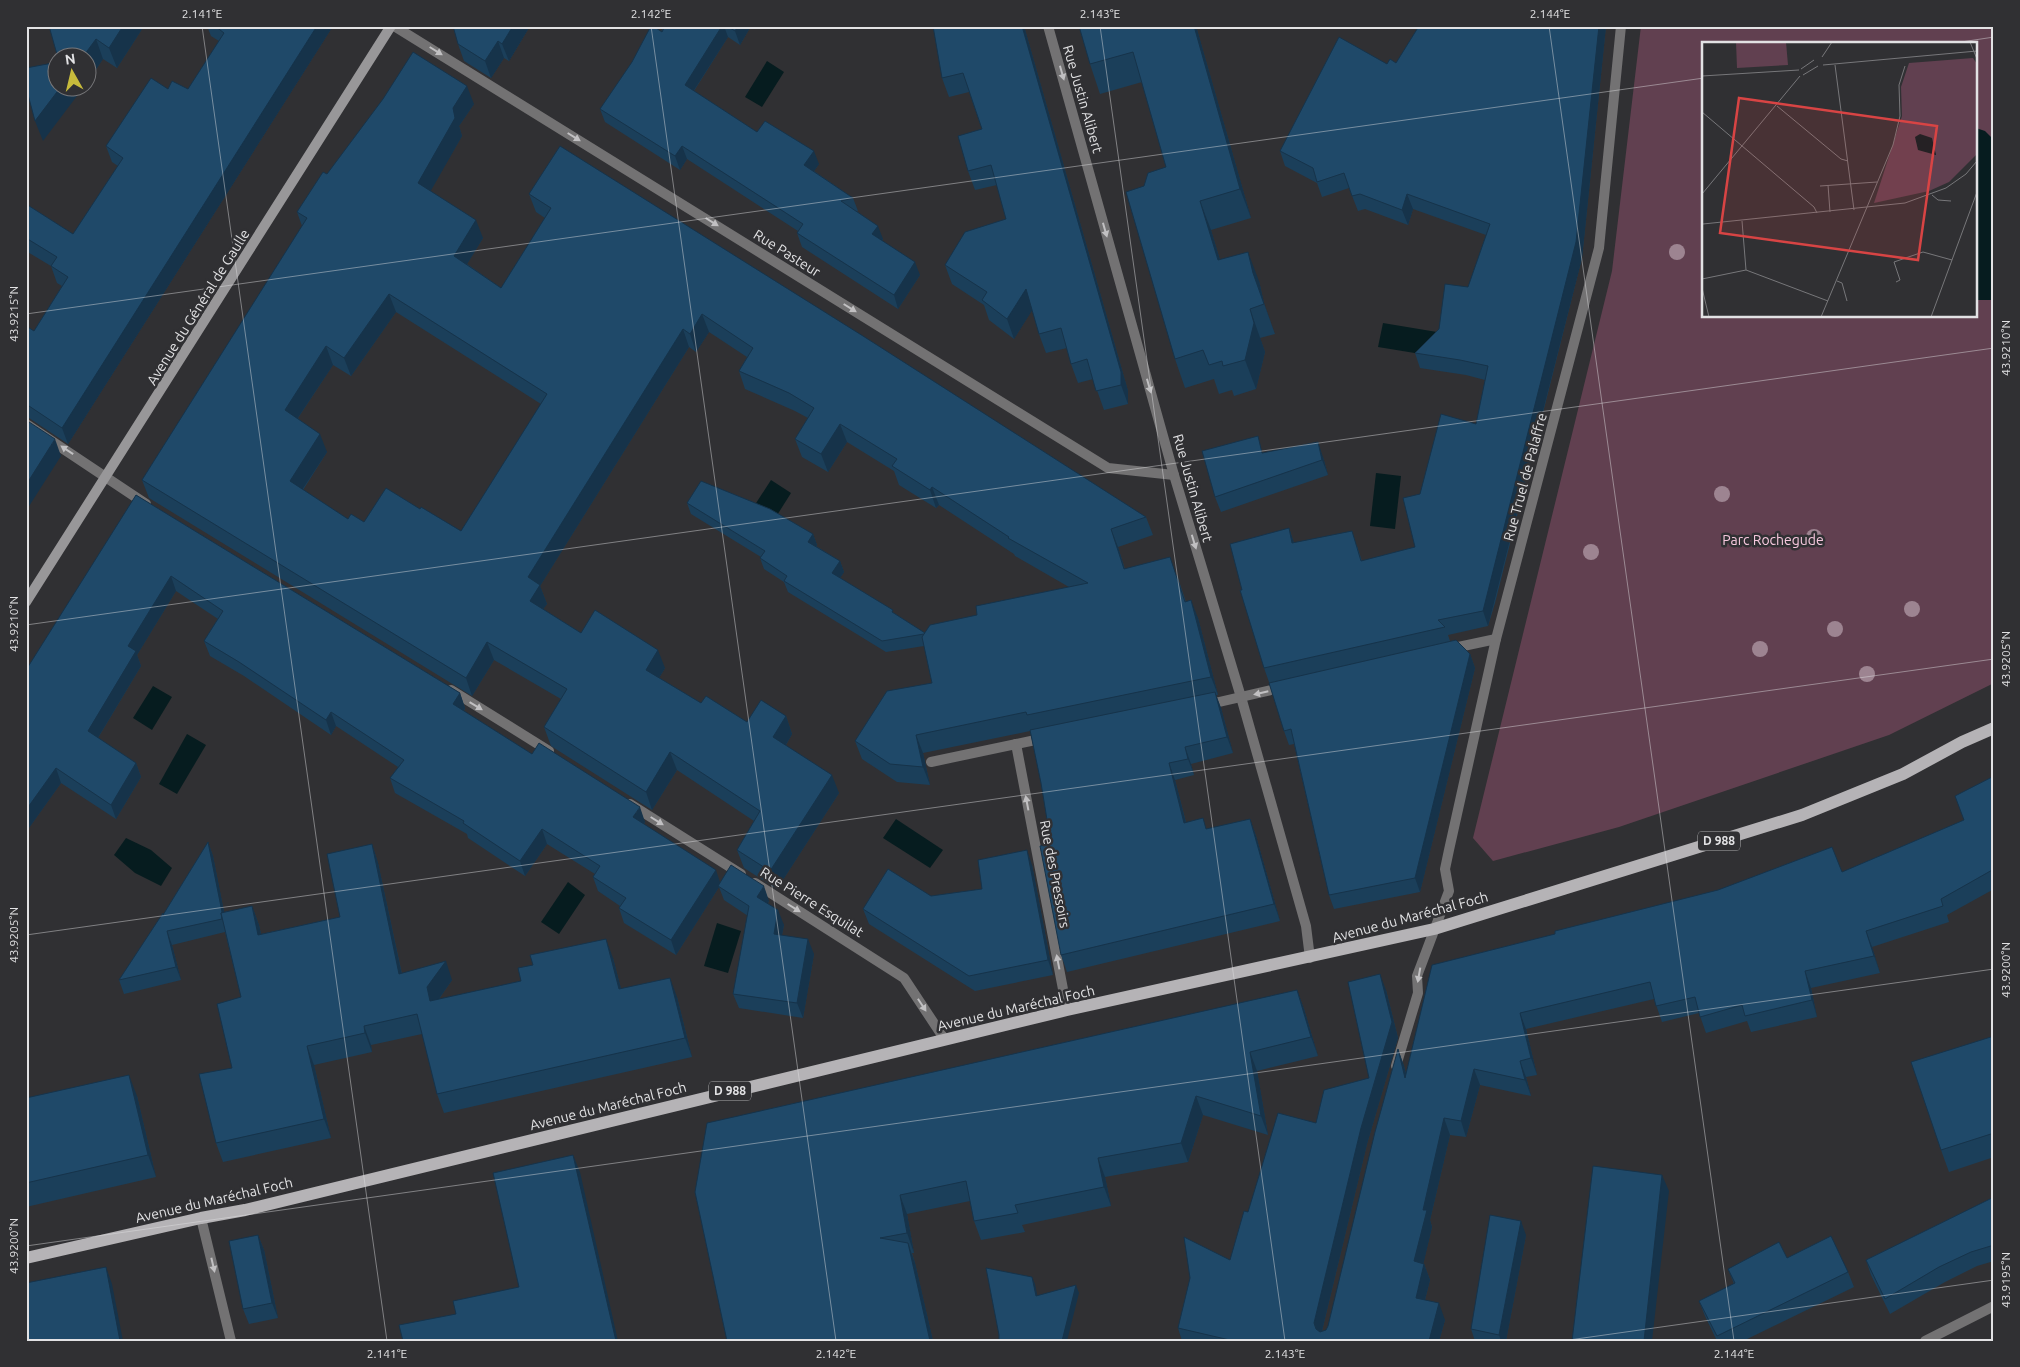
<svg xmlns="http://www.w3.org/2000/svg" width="2020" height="1367" font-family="Ubuntu,sans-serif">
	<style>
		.green { fill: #614050; fill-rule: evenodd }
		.water { fill: #061c1f }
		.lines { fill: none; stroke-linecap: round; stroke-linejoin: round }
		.street { stroke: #737273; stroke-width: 10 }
		.secondary { stroke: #989799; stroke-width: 10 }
		.primary { stroke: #b5b3b6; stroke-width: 12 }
		.tree { fill: #9d8491 }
		.wall { fill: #1b3f5a; fill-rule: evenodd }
		.shaded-wall { fill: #16334a }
		.building { fill: #1f4969; stroke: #16334a; fill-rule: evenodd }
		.oneway { fill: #c1c0c2 }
		.ticks { fill: none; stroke: #e2e2e4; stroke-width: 1; stroke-opacity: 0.45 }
		.labels { text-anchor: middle; stroke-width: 5; stroke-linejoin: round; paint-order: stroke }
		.shield { fill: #303033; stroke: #adadaf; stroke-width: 1 }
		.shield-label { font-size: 12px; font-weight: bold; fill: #e2e2e4 }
		.street-label { font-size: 14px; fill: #e2e2e4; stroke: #303033 }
		.park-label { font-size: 14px; fill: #f7c8de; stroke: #303033 }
		.inset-road { fill: none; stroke: #77777a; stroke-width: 1 }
		.view { fill: #d84444; fill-opacity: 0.15; stroke: #d84444; stroke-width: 2.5 }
		.inset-edge { fill: none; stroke: #e2e2e4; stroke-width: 2.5 }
		.neatline { fill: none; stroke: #e2e2e4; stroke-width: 2 }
		.ticks-label { font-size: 12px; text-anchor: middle; fill: #e2e2e4 }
	</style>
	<rect width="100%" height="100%" fill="#303033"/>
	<path class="green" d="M1641 26H1994V683L1889 735 1619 827 1493 861 1473 838 1612 271ZM1704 44H1976V316H1704Z"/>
	<g class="water">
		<path d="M767 61 784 72 762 107 745 97Z"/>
		<path d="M1976 128 1985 131 1994 140V300H1976Z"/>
		<path d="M1383 323 1437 332 1433 356 1378 347Z"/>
		<path d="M1376 473 1401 476 1395 529 1370 526Z"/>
		<path d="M771 480 791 493 769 528 749 514Z"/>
		<path d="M153 686 172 697 152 730 133 718Z"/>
		<path d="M187 734 206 745 177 794 159 784Z"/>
		<path d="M896 819 943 850 930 868 883 838Z"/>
		<path d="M126 838 151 850 172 868 161 886 135 873 114 855Z"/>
		<path d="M568 882 585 895 559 934 541 922Z"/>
		<path d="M717 923 741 931 728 973 704 966Z"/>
	</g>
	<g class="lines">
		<g class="street">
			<path d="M394 26 1108 468 1174 475"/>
			<path d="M1048 26 1174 475 1241 697 1306 926 1310 958"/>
			<path d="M26 424 146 504"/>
			<path d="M1449 649 1496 639"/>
			<path d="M451 690 549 751"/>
			<path d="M1206 705 1284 687"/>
			<path d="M1016 744 1067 1010"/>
			<path d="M931 762 1045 738"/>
			<path d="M630 804 741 874"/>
			<path d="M755 883 904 978 945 1040"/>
			<path d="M1396 1066 1418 993 1417 976 1449 891 1445 869 1449 850 1496 639 1599 248 1621 26"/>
			<path d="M201 1218 231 1341"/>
			<path d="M1925 1341 1994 1306"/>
		</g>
		<path class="secondary" d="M26 602 391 26"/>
		<path class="primary" d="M26 1258 201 1218 245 1210 1067 1010 1434 929 1802 815 1903 774 1962 742 1994 728"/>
	</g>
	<g class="tree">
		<circle cx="1677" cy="252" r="8"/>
		<circle cx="1722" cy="494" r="8"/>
		<circle cx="1814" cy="537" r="8"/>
		<circle cx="1591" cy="552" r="8"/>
		<circle cx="1912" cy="609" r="8"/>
		<circle cx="1835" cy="629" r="8"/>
		<circle cx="1760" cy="649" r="8"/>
		<circle cx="1867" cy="674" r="8"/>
	</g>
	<g class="wall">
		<path d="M49 26H144L117 68 103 59 88 81V58Z"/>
		<path d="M207 26H333L68 444 29 418H26V326L34 331 62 286 57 283 51 266 26 251V204L73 234 118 166 112 162 106 146 168 89H188L219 41 211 36Z"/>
		<path d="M530 26 509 61 504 58 491 78 464 61 458 44Z"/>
		<path d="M665 26H751L740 45 728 37 694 91 757 132 819 164 814 171 853 198 858 211H857L883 239 882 241 920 275 898 309 802 247 797 233 798 231 687 159 680 170 605 122 600 109Z"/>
		<path d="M1024 26 1128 391V404L1104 410 1093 379 1078 383 1071 364 1067 348 1046 353 1039 334 1032 310 1014 339 989 320 984 305 952 284 945 265 1006 219 997 185 975 190 968 171 982 129 969 92 949 97 942 78Z"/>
		<path d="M1079 26H1196L1251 218 1211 230 1220 260 1259 281 1264 303 1275 334 1260 338 1265 352 1256 389 1234 396 1232 390 1219 394 1214 379 1185 388 1175 359 1144 186 1166 167 1142 82 1100 94 1090 64Z"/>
		<path d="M1419 26H1606L1582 258 1495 603 1488 626 1448 635 1450 641 1470 654 1475 668 1420 892 1334 909 1329 895 1294 744 1289 745 1284 731 1269 682 1264 668 1242 590 1289 528 1294 543 1357 546 1362 561 1415 547 1420 494 1476 424 1485 380 1466 375 1420 368 1415 353 1439 329 1468 287 1486 235 1413 209 1408 225 1365 209 1358 211 1349 188 1322 197 1317 183 1285 166 1280 151 1387 64 1396 63Z"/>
		<path d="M474 104 459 126 462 136 430 191 483 238 467 264 501 288 545 218 536 212 529 194 1146 517 1153 535 1118 547 1125 569 1177 575 1186 602 1198 618 1218 695H1216L1221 708 1233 753 1191 764 1194 775 1175 780 1186 822 1207 829 1250 819 1256 836 1280 921 1067 972 1061 955 1051 844 1041 783 1030 731 923 753 930 785 897 782 862 759 855 741 932 683 924 646 886 652 788 592 784 582 764 569 760 558 761 557 691 514 687 503 813 534 817 545 816 546 840 561 844 572 840 578 925 633 977 615 1069 587 1015 556 1014 554 939 505 936 508 899 485 894 471 847 442 828 472 802 457 795 439 808 418 795 411 745 389 739 371 747 357 709 332 696 352 689 347 540 586 547 604 543 609 581 633 665 668 659 678 701 703 747 722 786 716 792 734 786 745 839 793 777 889 744 868 737 850 754 821 677 770 652 810 551 746 544 727 561 699 494 660 472 696 149 498 142 480 302 226 297 212 327 174ZM396 312 541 404 461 531 420 509 364 522 348 519 303 490 327 452 298 418 333 365 351 376Z"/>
		<path d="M1323 457 1328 475 1221 512 1215 497Z"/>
		<path d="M136 495 460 693 465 708 464 711 532 754 645 822 644 824 720 883 769 901 768 903 784 925 782 935 814 954 803 1018 739 1008 733 994 748 916 724 900 719 887 676 955 624 923 619 908 620 906 598 891 593 877 595 874 547 844 525 876 468 838 467 834 395 793 390 778 398 767 336 726 331 735 244 676 210 656 204 641 218 619 176 591 137 655 141 666 98 738 136 763 141 777 116 819 61 783 26 832Z"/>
		<path d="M1994 776V889L1947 915 1949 922 1872 947 1880 973 1811 988 1817 1017 1751 1032 1747 1021 1706 1033 1699 1013 1662 1022 1654 999 1526 1029 1537 1075 1526 1077 1531 1096 1480 1085 1466 1137 1450 1135 1430 1220 1432 1227 1423 1264H1424L1430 1280 1425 1300 1445 1320 1439 1341H1182L1178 1328 1230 1260 1248 1212 1316 1123 1369 1078 1386 990 1398 1038 1367 1144 1322 1331 1326 1330 1328 1326 1398 1049 1404 1066 1406 1074 1432 965 1842 872 1964 820Z"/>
		<path d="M208 842 213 856 224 912 252 906 259 925 261 934 340 917 372 844 378 863 402 974 452 980 439 999 521 981 613 958 621 989 677 997 692 1057 444 1113 437 1094 422 1034 371 1045 372 1052 314 1065 331 1138 223 1162 216 1143 232 1068 241 997 225 932 172 945 181 980 124 994 119 980 163 915Z"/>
		<path d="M1032 865 1053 975 975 991 869 924 863 909 931 896 982 889Z"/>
		<path d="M1297 990 1304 1009 1318 1056 1257 1071 1268 1135 1203 1115 1188 1162 1105 1177 1111 1206 1022 1225 1025 1232 981 1240 974 1221 970 1201 907 1214 914 1253H912L915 1263 933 1341H727L695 1192Z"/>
		<path d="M1994 1036V1157L1949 1172 1941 1150Z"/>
		<path d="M137 1096 156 1177 26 1207V1098Z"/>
		<path d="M1994 1197V1261L1977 1266 1945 1282 1890 1314 1871 1275 1866 1260Z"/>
		<path d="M258 1235 264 1250 278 1318 249 1324 243 1309Z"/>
		<path d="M1526 1235 1506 1341H1475L1471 1329Z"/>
		<path d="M1787 1258 1848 1272 1854 1287 1743 1341H1717L1705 1316 1699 1301 1734 1284 1728 1269Z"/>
	</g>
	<g class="shaded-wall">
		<path d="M123 26H144L117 68 109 48Z"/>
		<path d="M317 26H333L68 444 62 428Z"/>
		<path d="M513 26H530L509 61 502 44Z"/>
		<path d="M722 26H724L728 37 689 98 685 85Z"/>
		<path d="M738 26H751L740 45 735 31Z"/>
		<path d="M1022 26H1024L1128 391V404L1121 385Z"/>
		<path d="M1194 26H1196L1251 218 1240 189Z"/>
		<path d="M1599 26H1606L1582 258 1488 626 1483 611Z"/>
		<path d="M96 39 103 59 88 81V58H82Z"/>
		<path d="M498 41 504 58 491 78 485 61Z"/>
		<path d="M467 86 474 104 459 126 462 136 425 201 418 183 453 108Z"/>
		<path d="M60 88H83L43 141 35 121Z"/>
		<path d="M682 146 687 159 680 170 675 156Z"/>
		<path d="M814 151 819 164 809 178 804 165Z"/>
		<path d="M1407 194 1413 209 1408 225 1402 210Z"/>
		<path d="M1200 201 1211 230 1229 290 1218 260Z"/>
		<path d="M476 220 483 238 461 274 454 256Z"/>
		<path d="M878 226 883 239 877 248 872 234Z"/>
		<path d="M1248 252 1259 281 1264 303 1275 334 1253 273Z"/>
		<path d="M915 262 920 275 898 309 894 295Z"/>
		<path d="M1026 289 1033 309 1014 339 1007 319Z"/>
		<path d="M389 294 396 312 351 376 344 358Z"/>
		<path d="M1250 309 1265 352 1256 389 1245 360Z"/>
		<path d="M702 314 709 332 696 352 690 334Z"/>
		<path d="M683 329 689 347 540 586 547 604 536 619 530 601 528 577Z"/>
		<path d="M326 346 333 365 291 428 285 410Z"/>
		<path d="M840 424 847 442 828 472 821 454Z"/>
		<path d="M320 434 327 452 296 499 290 481Z"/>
		<path d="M55 439 61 456 26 511V485Z"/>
		<path d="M1318 442 1323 457 1328 475 1322 460Z"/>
		<path d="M932 487 939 505 936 508 930 490Z"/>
		<path d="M1289 528 1294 543H1292Z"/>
		<path d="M1111 529 1118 547 1130 588 1124 569Z"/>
		<path d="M813 534 817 545 812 553 808 542Z"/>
		<path d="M840 561 844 572 836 584 832 573Z"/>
		<path d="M171 576 176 591 137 655 141 666 93 746 88 731 128 646Z"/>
		<path d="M1191 600 1198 618 1218 695 1211 677Z"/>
		<path d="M487 642 494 660 472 696 466 678Z"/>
		<path d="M658 650 665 668 653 688 646 670Z"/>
		<path d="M1470 654 1475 668 1420 892 1415 878Z"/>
		<path d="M1215 692 1221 708 1233 753 1227 737Z"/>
		<path d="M460 693 465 708 459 719 453 704Z"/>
		<path d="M331 712 336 726 331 735 326 720Z"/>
		<path d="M786 716 792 734 780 755 773 737Z"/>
		<path d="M916 735 923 753 930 785 923 767Z"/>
		<path d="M1185 747 1191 764 1194 775 1188 759Z"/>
		<path d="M670 752 677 770 652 810 646 792Z"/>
		<path d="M136 763 141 777 116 819 111 805Z"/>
		<path d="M1169 763 1175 780 1190 839 1184 823Z"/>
		<path d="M56 768 61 783 26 832V810Z"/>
		<path d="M832 775 839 793 777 889 770 871Z"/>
		<path d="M640 807 645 822 639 832 633 817Z"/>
		<path d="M1250 819 1256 836 1280 921 1274 904Z"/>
		<path d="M542 829 547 844 525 876 520 861Z"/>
		<path d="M208 842 213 856 228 932 223 918Z"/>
		<path d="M372 844 378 863 406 994 399 974Z"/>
		<path d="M1027 850 1032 865 1053 975 1048 960Z"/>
		<path d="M716 870 721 885 718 886 719 887 676 955 671 940Z"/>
		<path d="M764 886 769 901 762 912 757 897Z"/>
		<path d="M252 906 259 925 265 954 258 935Z"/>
		<path d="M778 910 784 925 779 949 774 934Z"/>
		<path d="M167 931 172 945 181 980 176 967Z"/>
		<path d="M1866 931 1872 947 1880 973 1874 956Z"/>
		<path d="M606 939 613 958 626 1008 619 989Z"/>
		<path d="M808 939 814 954 803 1018 797 1003Z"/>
		<path d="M446 961 452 980 434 1006 430 1001 427 987Z"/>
		<path d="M1805 971 1811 988 1817 1017 1812 1000Z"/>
		<path d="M1380 974 1386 990 1398 1038 1367 1144 1320 1339 1314 1323 1361 1128 1392 1022Z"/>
		<path d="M670 978 677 997 692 1057 685 1038Z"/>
		<path d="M1297 990 1304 1009 1318 1056 1311 1037Z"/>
		<path d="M1520 1013 1526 1029 1537 1075 1531 1058Z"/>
		<path d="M364 1026 371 1045 372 1052 365 1033Z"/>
		<path d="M307 1046 314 1065 331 1138 324 1119Z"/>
		<path d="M1398 1049 1404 1066 1411 1094 1405 1078Z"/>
		<path d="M1250 1052 1257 1071 1268 1135 1261 1116Z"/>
		<path d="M1520 1061 1526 1077 1531 1096 1525 1080Z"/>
		<path d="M1474 1069 1480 1085 1466 1137 1461 1121Z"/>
		<path d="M129 1075 137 1096 156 1177 148 1155Z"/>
		<path d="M1196 1096 1203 1115 1188 1162 1181 1143Z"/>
		<path d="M1444 1118 1450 1135 1430 1220 1432 1227 1420 1278 1414 1261 1423 1210Z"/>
		<path d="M573 1155 580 1172 618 1341H616Z"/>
		<path d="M1098 1158 1105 1177 1111 1206 1104 1187Z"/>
		<path d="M1662 1175 1669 1191 1652 1341H1644Z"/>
		<path d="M900 1195 907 1214 914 1253 907 1233Z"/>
		<path d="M1521 1221 1526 1235 1506 1341H1501L1499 1335Z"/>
		<path d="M258 1235 264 1250 278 1318 272 1303Z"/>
		<path d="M908 1243 915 1263 933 1341H930Z"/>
		<path d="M1424 1264 1430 1280 1421 1315 1416 1298Z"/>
		<path d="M106 1267 112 1284 123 1341H120Z"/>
		<path d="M1032 1277 1035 1284 1039 1304 1036 1296Z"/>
		<path d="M1076 1285 1079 1293 1067 1341H1062Z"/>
		<path d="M1439 1303 1445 1320 1439 1341H1429Z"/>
	</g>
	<g class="building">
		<path d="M49 26H123L109 48 96 39 82 58H58Z"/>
		<path d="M215 26H317L62 428 26 404V326L34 331 68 277 51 266 57 257 26 238V204L73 234 123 158 106 146 151 78 168 89 172 81 188 89 224 33Z"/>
		<path d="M453 26H513L502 44 498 41 485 61 458 44Z"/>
		<path d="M651 26H653L662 32 665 26H722L685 85 757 132 765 121 814 151 804 165 853 198 841 201 878 226 872 234 915 262 894 295 797 233 803 224 682 146 675 156 600 109 632 62Z"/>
		<path d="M727 26H738L735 31Z"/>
		<path d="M933 26H1022L1121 372V385L1096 391 1087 359 1071 364 1061 328 1039 334 1026 289 1007 319 982 300 987 292 945 265 965 232 1006 219 991 165 968 171 958 136 982 129 963 73 942 78Z"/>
		<path d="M1079 26H1194L1240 189 1200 201 1218 260 1248 252 1253 273 1264 304 1250 309 1254 323 1245 360 1223 366 1222 361 1209 365 1203 350 1175 359 1126 192 1144 186 1148 173 1166 167 1133 52 1090 64Z"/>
		<path d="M1419 26H1599L1576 242 1483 611 1438 620 1445 627 1264 668 1240 590H1242L1230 544 1289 528 1292 543 1352 531 1361 561 1415 547 1403 498 1420 494 1441 414 1476 424 1488 366 1460 360 1415 353 1439 329 1445 284 1468 287 1490 224 1407 194 1402 210 1360 194 1352 196 1344 173 1317 182 1313 168 1280 151 1339 37 1387 64 1390 59 1396 63Z"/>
		<path d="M413 52 467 86 453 108 455 118 418 183 476 220 454 256 501 288 551 208 529 194 560 146 863 336 1146 517 1111 529 1124 569 1170 557 1185 602 1191 600 1211 677 1027 715 1026 712 916 735 923 767 890 764 855 741 887 691 932 683 922 637 930 625 977 615 976 606 1088 583 1008 538 1009 537 932 487 930 490 892 466 897 459 840 424 821 454 795 439 814 408 789 393 739 371 753 348 702 314 690 334 683 329 528 577 540 585 530 601 581 633 595 610 658 650 646 670 701 703 706 696 747 722 761 700 786 716 773 737 832 775 770 871 737 850 760 811 670 752 646 792 544 727 567 689 487 642 466 678 142 480 307 218 297 212 323 172 327 174 383 99ZM389 294 547 394 461 531 421 507 420 509 386 488 364 522 351 514 348 519 290 481 320 434 285 410 326 346 344 358Z"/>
		<path d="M58 62V88H60L35 121 26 87V68Z"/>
		<path d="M26 420 55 439 26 485Z"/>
		<path d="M1258 436 1262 453 1318 442 1322 460 1215 497 1202 451Z"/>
		<path d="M701 481 770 509 813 534 808 542 840 561 832 573 893 610 892 612 925 633 924 634 882 641 784 581 787 576 760 558 765 551 687 503Z"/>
		<path d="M136 495 460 693 453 704 532 754 539 743 640 807 633 817 716 870 671 940 619 908 626 898 593 877 600 866 542 829 520 861 463 823 464 821 390 778 404 760 331 712 326 720 239 662 204 641 223 611 171 576 128 646 136 651 88 731 136 763 111 805 56 768 26 810V670Z"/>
		<path d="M1456 640 1470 654 1415 878 1329 895 1291 729 1284 731 1269 683Z"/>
		<path d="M1215 692 1227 737 1185 747 1188 759 1169 763 1184 823 1203 818 1206 829 1250 819 1274 904 1061 955 1040 846 1051 844 1041 783 1030 730Z"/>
		<path d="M1994 776V869L1941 899 1943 906 1866 931 1874 956 1805 971 1812 1000 1745 1016 1742 1005 1700 1017 1695 997 1656 1006 1650 982 1520 1013 1531 1058 1520 1061 1525 1080 1474 1069 1461 1121 1444 1118 1423 1210H1427L1414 1261 1424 1264 1416 1298 1439 1303 1429 1341H1234L1178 1328 1190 1278 1184 1237 1230 1260 1244 1211 1248 1212 1278 1113 1316 1123 1324 1090 1369 1078 1348 982 1380 974 1392 1022 1361 1128 1314 1323 1316 1329 1320 1332 1326 1330 1328 1326 1375 1132 1398 1049 1405 1078 1432 965 1555 934V931L1718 890 1832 847 1842 872 1964 820 1955 796Z"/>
		<path d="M208 842 222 912 221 913 222 919 167 931 176 967 119 980 163 913V915Z"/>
		<path d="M372 844 399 974 446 961 427 987 430 1001 521 981 518 968 533 965 530 955 606 939 619 989 670 978 685 1038 437 1094 417 1014 364 1026 365 1033 307 1046 324 1119 216 1143 199 1074 232 1068 217 1004 241 997 221 913 252 906 258 935 340 917 327 854Z"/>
		<path d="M1027 850 1048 960 969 976 863 909 888 869 931 896 982 889 978 860Z"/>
		<path d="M731 865 764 886 757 897 778 910 774 934 808 939 797 1003 733 994 749 906 718 886Z"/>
		<path d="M1297 990 1311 1037 1250 1052 1261 1116 1196 1096 1181 1143 1098 1158 1104 1187 1015 1205 1018 1213 974 1221 966 1181 900 1195 907 1233 880 1238 908 1243 930 1341H727L695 1192 707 1123Z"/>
		<path d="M1994 1036V1133L1941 1150 1911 1062Z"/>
		<path d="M129 1075 148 1155 26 1183V1098Z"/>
		<path d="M573 1155 616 1341H403L399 1325 456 1314 453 1301 519 1287 493 1173Z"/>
		<path d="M1593 1166 1662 1175 1644 1341H1572Z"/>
		<path d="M1994 1197V1245L1971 1252 1939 1267 1885 1299 1866 1260Z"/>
		<path d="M1490 1215 1521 1221 1499 1335 1471 1329Z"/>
		<path d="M258 1235 272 1303 243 1309 229 1241Z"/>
		<path d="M1831 1236 1848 1272 1717 1336 1699 1301 1735 1283 1728 1269 1779 1242 1787 1258Z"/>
		<path d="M106 1267 120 1341H26V1283Z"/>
		<path d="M986 1268 1032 1277 1036 1296 1076 1285 1062 1341H999V1335Z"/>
	</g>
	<defs><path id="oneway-solid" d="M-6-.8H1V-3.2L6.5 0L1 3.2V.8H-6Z" transform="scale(1.25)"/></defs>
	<g class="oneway">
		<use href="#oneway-solid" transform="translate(436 51) rotate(32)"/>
		<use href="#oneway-solid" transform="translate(1062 73) rotate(74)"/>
		<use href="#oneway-solid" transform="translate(574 137) rotate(32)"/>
		<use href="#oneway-solid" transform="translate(712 222) rotate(32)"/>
		<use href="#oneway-solid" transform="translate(1105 230) rotate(74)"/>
		<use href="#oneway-solid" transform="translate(850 308) rotate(32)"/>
		<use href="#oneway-solid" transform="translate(1149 386) rotate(74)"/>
		<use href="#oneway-solid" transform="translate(67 450) rotate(-146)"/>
		<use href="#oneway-solid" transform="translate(1194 542) rotate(73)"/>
		<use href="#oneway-solid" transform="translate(1261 693) rotate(167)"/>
		<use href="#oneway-solid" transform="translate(476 706) rotate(31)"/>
		<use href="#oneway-solid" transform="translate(1027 803) rotate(-101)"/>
		<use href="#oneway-solid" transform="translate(657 821) rotate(32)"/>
		<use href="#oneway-solid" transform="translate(794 908) rotate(32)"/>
		<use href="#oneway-solid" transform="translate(1058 962) rotate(-101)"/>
		<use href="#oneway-solid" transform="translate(1419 975) rotate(100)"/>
		<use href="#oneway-solid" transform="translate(922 1005) rotate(57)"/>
		<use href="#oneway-solid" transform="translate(213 1265) rotate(77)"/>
	</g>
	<path class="ticks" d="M202 26 387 1341M651 26 836 1341M1100 26 1285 1341M1549 26 1734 1341M1948 44 1994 37M26 314 1704 78M26 625 1994 348M26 935 1994 659M26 1246 1994 969M1562 1341 1994 1280"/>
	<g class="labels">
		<g class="shield">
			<rect x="1698" y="831.5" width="42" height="19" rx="4"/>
			<rect x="709" y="1081.5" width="42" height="19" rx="4"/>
		</g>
		<g class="shield-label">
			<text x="1719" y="845">D 988</text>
			<text x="730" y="1095">D 988</text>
		</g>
		<g class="street-label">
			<text transform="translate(1083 99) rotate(74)" y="5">Rue Justin Alibert</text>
			<text transform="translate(787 253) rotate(32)" y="5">Rue Pasteur</text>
			<text transform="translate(198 307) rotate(-58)" y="5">Avenue du Général de Gaulle</text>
			<text transform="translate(1525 477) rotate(-75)" y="5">Rue Truel de Palaffre</text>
			<text transform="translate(1193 488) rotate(74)" y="5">Rue Justin Alibert</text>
			<text transform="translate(1055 874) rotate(79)" y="5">Rue des Pressoirs</text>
			<text transform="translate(812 902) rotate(32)" y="5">Rue Pierre Esquilat</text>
			<text transform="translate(1410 917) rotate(-15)" y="5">Avenue du Maréchal Foch</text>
			<text transform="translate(1016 1008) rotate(-13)" y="5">Avenue du Maréchal Foch</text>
			<text transform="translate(608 1106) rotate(-14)" y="5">Avenue du Maréchal Foch</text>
			<text transform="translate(214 1200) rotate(-13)" y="5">Avenue du Maréchal Foch</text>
		</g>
		<g class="park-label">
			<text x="1773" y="545">Parc Rochegude</text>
		</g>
	</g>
	<g transform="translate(1702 42)">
		<rect width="275" height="275" fill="#303033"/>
		<path d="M34 0H84L86 23 35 26ZM271 16 275 22V112L247 140 227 149 172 161 200 74 199 45 207 21Z" fill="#614050"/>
		<path d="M218 92 230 96 234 113 216 108 213 95Z" fill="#061c1f"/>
		<path class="inset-road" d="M133 0H173M268 0 275 17M120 15 130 0M121 23 275 9M133 23 152 168M99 27 112 18M101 33 116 24M0 34 97 28M75 64 139 117 146 119M0 70 112 165 115 171M126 143 128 170M118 144 175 140M0 152 98 34M230 153 236 158 249 159M40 179 44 228M1 182 203 161 244 146 264 132 275 119M0 237 44 228 126 259M135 239 140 241 145 259M194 240 198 238 192 220 221 210 250 218M0 246 7 275M119 275 191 103 198 74 197 43 203 24M229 275 275 150"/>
		<path class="view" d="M37 56 235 84 216 218 18 191Z"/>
		<rect width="275" height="275" class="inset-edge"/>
	</g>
	<rect width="2020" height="1367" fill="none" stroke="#303033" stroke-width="55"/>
	<g transform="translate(72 72) rotate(352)"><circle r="24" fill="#303033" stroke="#77777a"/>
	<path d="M0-4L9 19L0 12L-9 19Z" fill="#c7bb3c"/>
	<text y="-8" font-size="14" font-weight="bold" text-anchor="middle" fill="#e2e2e4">N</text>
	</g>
	<rect x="28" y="28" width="1964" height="1312" class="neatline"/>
	<g class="ticks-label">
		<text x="202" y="18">2.141°E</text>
		<text x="651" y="18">2.142°E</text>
		<text x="1100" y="18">2.143°E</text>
		<text x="1550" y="18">2.144°E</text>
		<text transform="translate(14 314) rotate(-90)" y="4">43.9215°N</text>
		<text transform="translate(2006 348) rotate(-90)" y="4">43.9210°N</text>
		<text transform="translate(14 624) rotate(-90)" y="4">43.9210°N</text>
		<text transform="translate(2006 659) rotate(-90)" y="4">43.9205°N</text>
		<text transform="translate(14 935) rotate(-90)" y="4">43.9205°N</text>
		<text transform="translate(2006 970) rotate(-90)" y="4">43.9200°N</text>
		<text transform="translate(14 1246) rotate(-90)" y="4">43.9200°N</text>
		<text transform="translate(2006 1280) rotate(-90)" y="4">43.9195°N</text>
		<text x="387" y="1358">2.141°E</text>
		<text x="836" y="1358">2.142°E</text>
		<text x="1285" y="1358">2.143°E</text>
		<text x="1734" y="1358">2.144°E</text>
	</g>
</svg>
